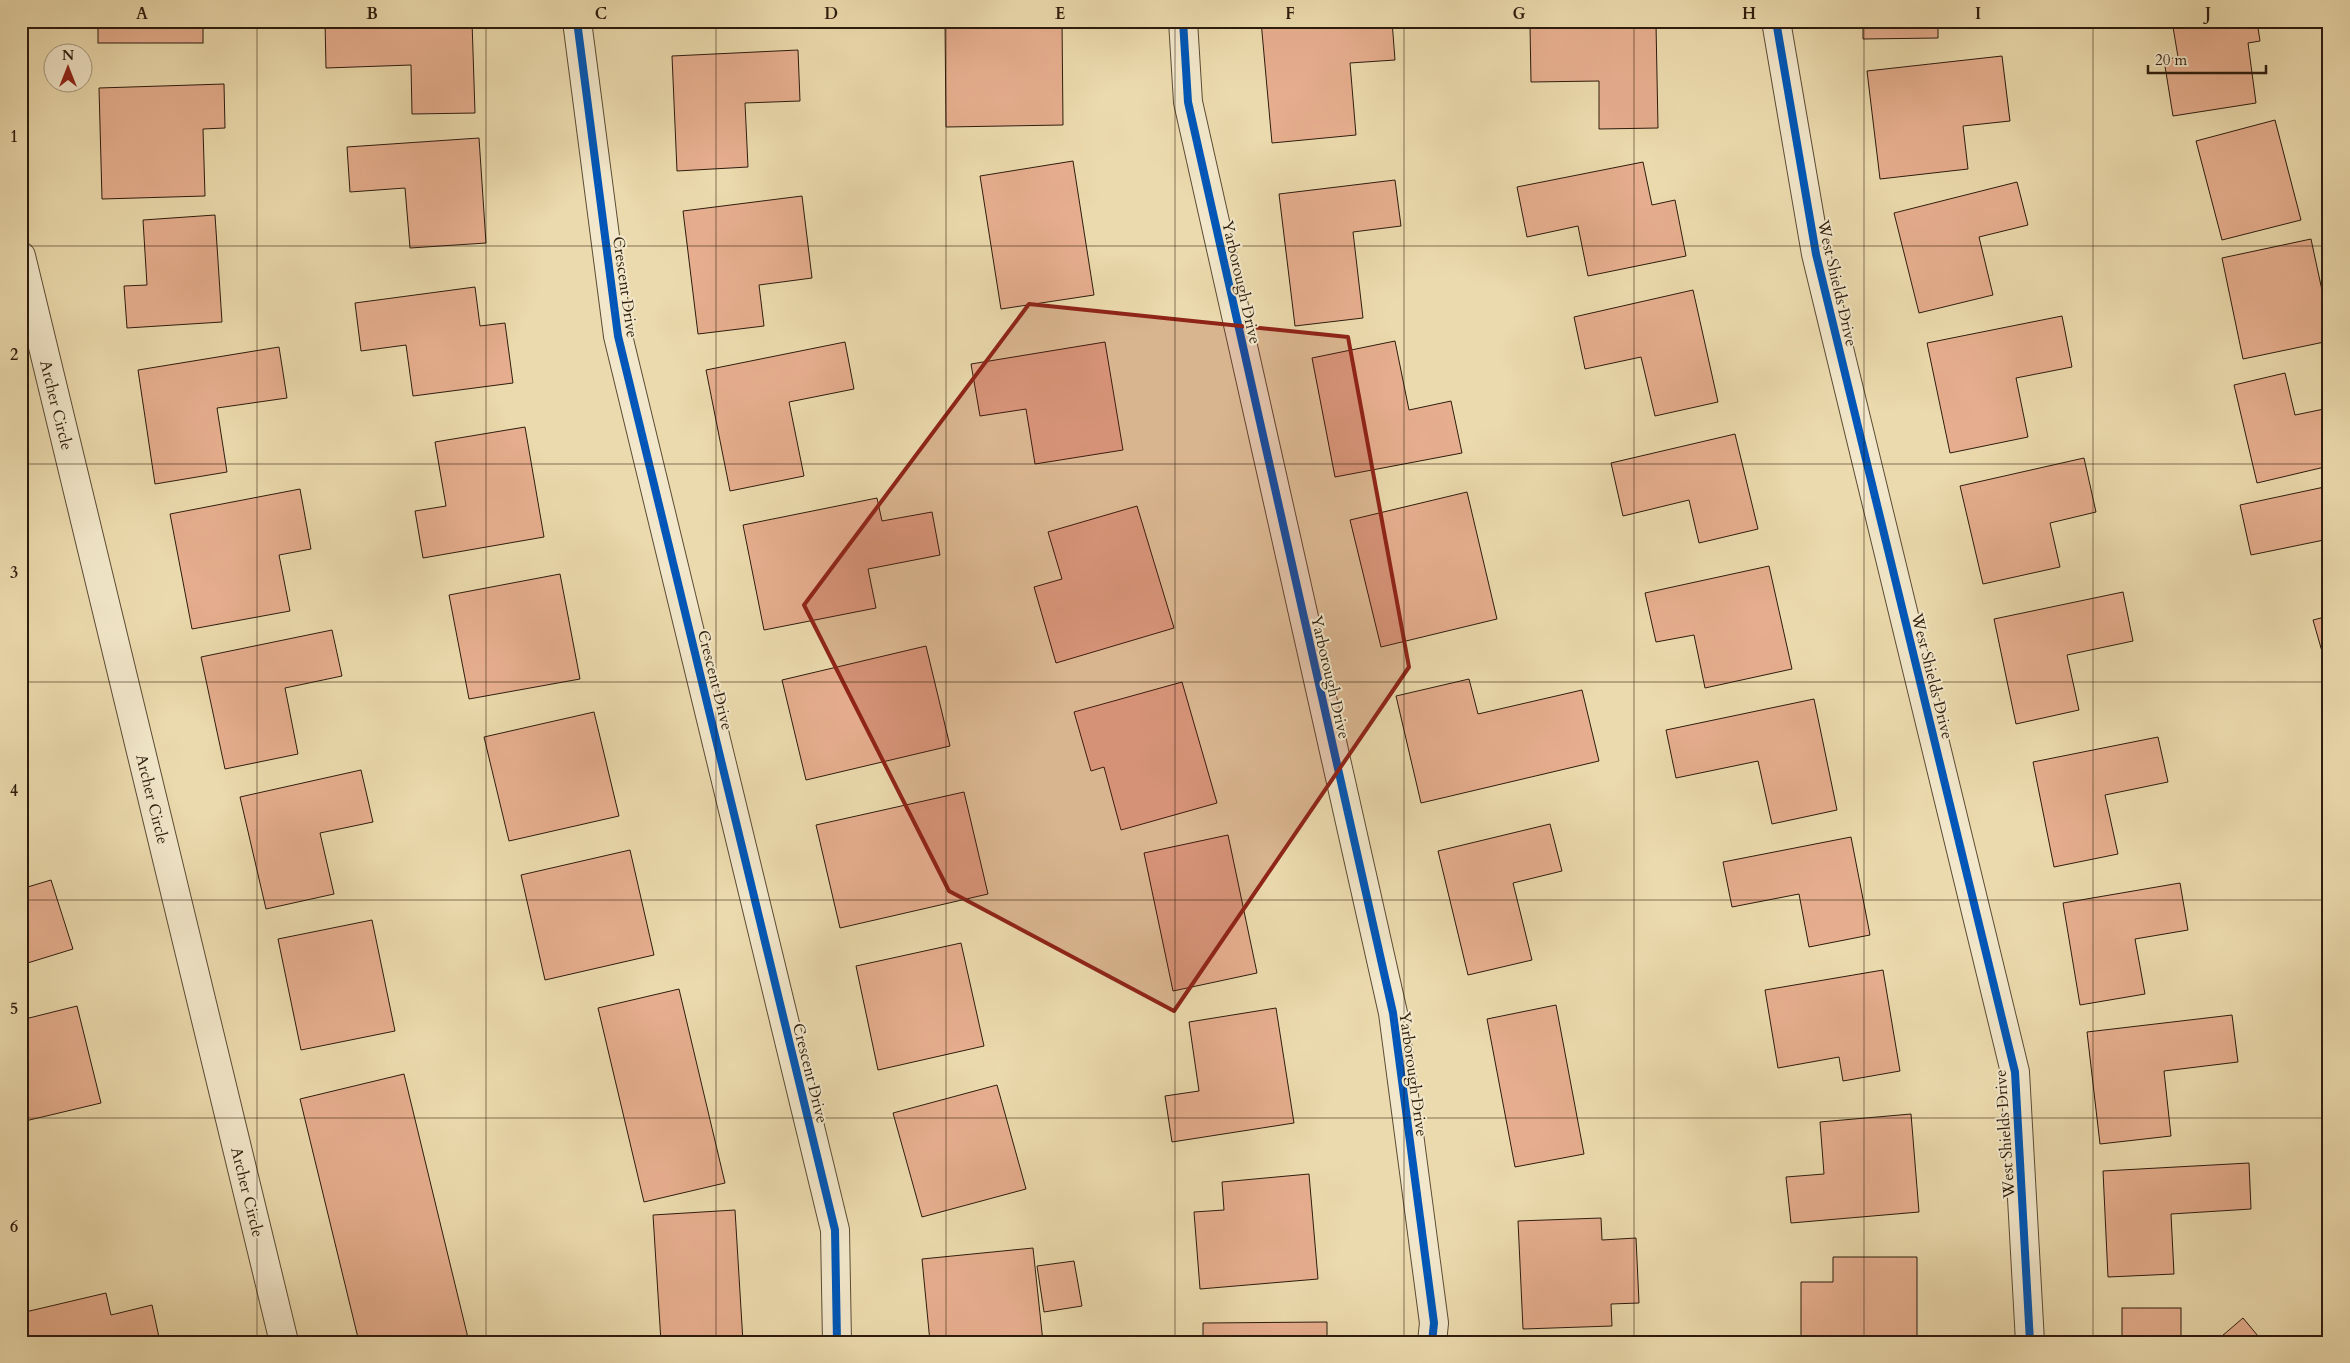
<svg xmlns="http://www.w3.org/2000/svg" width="2350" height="1363" font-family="Cardo,serif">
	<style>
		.building { fill: #e6ae8e; stroke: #2d1c0d }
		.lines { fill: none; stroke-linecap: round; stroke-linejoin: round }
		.minor-casing { stroke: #5c4c35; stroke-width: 30 }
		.minor { stroke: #f2e7ca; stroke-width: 28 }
		.cycleway-casing { stroke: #f2e7ca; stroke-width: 11 }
		.cycleway { stroke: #0057b8; stroke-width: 8 }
		.marked { fill: #8f2418; fill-opacity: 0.2; stroke: #8f2418; stroke-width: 4; stroke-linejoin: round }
		.grid { fill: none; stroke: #2d1c0d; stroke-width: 1; stroke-opacity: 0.55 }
		.labels { text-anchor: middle; stroke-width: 4; stroke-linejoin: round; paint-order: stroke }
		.street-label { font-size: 16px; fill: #2d1c0d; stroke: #f2e7ca }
		.neatline { fill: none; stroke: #2d1c0d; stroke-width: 2 }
		.grid-label { font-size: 16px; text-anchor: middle; font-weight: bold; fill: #2d1c0d }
	</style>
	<rect width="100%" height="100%" fill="#ebdaad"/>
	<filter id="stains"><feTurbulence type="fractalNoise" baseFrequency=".004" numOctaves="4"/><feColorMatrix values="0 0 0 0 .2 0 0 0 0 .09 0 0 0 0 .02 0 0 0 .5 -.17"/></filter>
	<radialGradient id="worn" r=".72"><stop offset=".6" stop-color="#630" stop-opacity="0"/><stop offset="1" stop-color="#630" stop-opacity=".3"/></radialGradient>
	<g class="building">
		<rect x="98" y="21" width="105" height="22"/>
		<path d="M325 21H472L475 113 412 114 411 65 326 68Z"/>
		<rect x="665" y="21" width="98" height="5"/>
		<path d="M945 21H1062L1063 125 946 127Z"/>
		<path d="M1261 21H1392L1395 60 1350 63 1356 135 1272 143Z"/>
		<path d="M1863 21H1938V38L1863 39Z"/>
		<path d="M2172 21H2257L2260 41 2248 43 2256 103 2173 116 2164 60 2178 57Z"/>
		<path d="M1656 24 1658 128 1599 129V81L1531 82 1530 26Z"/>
		<path d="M798 50 800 101 745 103 748 167 677 171 672 56Z"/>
		<path d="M2002 56 2010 121 1963 126 1968 169 1880 179 1867 71Z"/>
		<path d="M224 84 225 128 203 129 205 196 102 199 99 88Z"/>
		<path d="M2275 120 2301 220 2222 240 2196 141Z"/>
		<path d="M479 138 486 243 410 248 405 188 350 192 347 147Z"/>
		<path d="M1073 161 1094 295 1001 309 980 176Z"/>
		<path d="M1643 162 1652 205 1675 200 1686 256 1588 276 1578 226 1527 237 1517 187Z"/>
		<path d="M1395 180 1401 226 1353 232 1363 318 1295 326 1279 194Z"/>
		<path d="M2017 182 2028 225 1979 237 1993 295 1919 313 1894 213Z"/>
		<path d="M802 196 812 278 759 285 764 326 698 334 683 211Z"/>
		<path d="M215 215 222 322 127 328 124 286 147 285 143 220Z"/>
		<path d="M2311 239 2329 323V341L2243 359 2222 258Z"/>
		<path d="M475 287 480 326 505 323 513 383 413 396 406 345 361 351 355 303Z"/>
		<path d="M1693 290 1718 402 1655 416 1641 357 1585 369 1574 317Z"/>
		<path d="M2062 316 2072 367 2016 378 2028 437 1950 453 1927 343Z"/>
		<path d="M1395 341 1409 410 1451 401 1462 453 1335 477 1312 358Z"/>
		<path d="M845 342 854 389 789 402 804 476 730 491 706 370Z"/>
		<path d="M1105 342 1123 450 1035 464 1026 409 980 416 971 364Z"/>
		<path d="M279 347 287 398 217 408 227 472 155 484 138 370Z"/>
		<path d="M2285 373 2295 415 2329 408V466L2257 483 2234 385Z"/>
		<path d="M525 427 544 537 423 558 415 511 446 506 435 442Z"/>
		<path d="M1735 434 1758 529 1699 543 1689 500 1623 516 1611 463Z"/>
		<path d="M2084 458 2096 512 2050 523 2060 567 1983 584 1960 486Z"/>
		<path d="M2329 486V561L2324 540 2251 555 2240 505Z"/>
		<path d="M300 489 311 549 279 555 290 611 192 629 170 514Z"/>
		<path d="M1467 492 1497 619 1381 647 1350 520Z"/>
		<path d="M877 498 882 521 932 512 940 555 868 569 876 608 764 630 743 525Z"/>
		<path d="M1137 506 1174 628 1056 663 1034 587 1062 579 1048 532Z"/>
		<path d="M1769 566 1792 669 1705 688 1694 635 1656 642 1645 593Z"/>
		<path d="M560 574 580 679 469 699 449 595Z"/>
		<path d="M2123 592 2133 641 2067 655 2079 710 2016 724 1994 619Z"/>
		<path d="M2329 616V676L2313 620Z"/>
		<path d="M332 630 342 676 285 688 298 754 225 769 201 657Z"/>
		<path d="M926 646 950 746 806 780 782 680Z"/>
		<path d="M1469 679 1478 714 1582 690 1599 761 1421 803 1396 696Z"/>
		<path d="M1182 682 1217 803 1121 830 1104 767 1091 771 1074 712Z"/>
		<path d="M1814 699 1837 810 1772 824 1758 761 1676 778 1666 730Z"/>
		<path d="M594 712 619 816 509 841 484 737Z"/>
		<path d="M2158 737 2168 782 2105 795 2118 854 2054 867 2033 762Z"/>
		<path d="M361 770 373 822 320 833 334 894 266 909 240 797Z"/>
		<path d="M964 792 988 894 840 928 816 825Z"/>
		<path d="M1550 824 1562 871 1513 883 1532 960 1468 975 1438 851Z"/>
		<path d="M1228 835 1257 973 1173 991 1144 853Z"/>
		<path d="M1851 837 1870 935 1809 947 1799 894 1732 907 1723 862Z"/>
		<path d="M630 850 654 955 545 980 521 875Z"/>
		<path d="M51 880 73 949 21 965V889Z"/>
		<path d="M2180 883 2188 930 2135 939 2145 994 2080 1005 2063 903Z"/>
		<path d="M372 920 395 1031 301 1050 278 939Z"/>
		<path d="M961 943 984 1046 878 1070 856 966Z"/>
		<path d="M1883 970 1900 1071 1843 1081 1839 1057 1778 1068 1765 990Z"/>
		<path d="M679 989 725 1183 644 1202 598 1008Z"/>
		<path d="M1556 1005 1584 1154 1515 1167 1487 1019Z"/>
		<path d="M77 1006 101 1103 21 1122V1020Z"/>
		<path d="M1276 1008 1294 1123 1172 1142 1165 1096 1199 1091 1189 1022Z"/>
		<path d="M2232 1015 2238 1062 2164 1071 2171 1136 2100 1144 2087 1032Z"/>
		<path d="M404 1074 469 1342H359L300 1099Z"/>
		<path d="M997 1085 1026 1189 922 1217 893 1113Z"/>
		<path d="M1911 1114 1919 1212 1791 1223 1786 1177 1824 1174 1820 1122Z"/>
		<path d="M2249 1163 2251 1209 2171 1214 2174 1274 2108 1277 2103 1171Z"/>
		<path d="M1309 1174 1318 1279 1200 1289 1194 1212 1224 1210 1222 1182Z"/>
		<path d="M735 1210 743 1342H661L653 1215Z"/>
		<path d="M1601 1218 1602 1240 1636 1238 1639 1303 1611 1304 1612 1326 1523 1329 1518 1221Z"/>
		<path d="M1033 1248 1043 1342H930L922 1259Z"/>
		<path d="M1833 1257H1917V1342H1801V1282H1833Z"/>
		<path d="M1074 1261 1082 1306 1044 1312 1037 1266Z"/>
		<path d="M106 1293 111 1315 152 1305 160 1342H21V1313Z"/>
		<rect x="2122" y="1308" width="59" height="34"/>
		<path d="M2243 1318 2263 1342H2215Z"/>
		<path d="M1327 1322V1342H1203V1323Z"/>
	</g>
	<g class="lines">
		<g class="minor-casing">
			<g id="minor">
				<path d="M577 21 618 336 835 1230 837 1342"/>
				<path d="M1183 21 1188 102 1393 1013 1434 1323 1432 1342"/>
				<path d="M1776 21 1816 254 2015 1072 2030 1342"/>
				<path d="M21 256 284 1342"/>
			</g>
		</g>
		<use href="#minor" class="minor"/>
		<g class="cycleway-casing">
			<g id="cycleway">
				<path d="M577 21 618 336 835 1230 837 1342"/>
				<path d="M1183 21 1188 102 1393 1013 1434 1323 1432 1342"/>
				<path d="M1776 21 1816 254 2015 1072 2030 1342"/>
			</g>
		</g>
		<use href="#cycleway" class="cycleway"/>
	</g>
	<path class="marked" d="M1029 304 1348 337 1409 667 1174 1011 949 891 804 605Z"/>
	<path class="grid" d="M257 21V1342M486 21V1342M716 21V1342M946 21V1342M1175 21V1342M1404 21V1342M1634 21V1342M1864 21V1342M2093 21V1342M21 246H2329M21 464H2329M21 682H2329M21 900H2329M21 1118H2329"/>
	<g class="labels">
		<g class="street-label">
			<text transform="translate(1242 282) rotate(77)" y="6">Yarborough Drive</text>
			<text transform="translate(1838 283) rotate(77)" y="6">West Shields Drive</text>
			<text transform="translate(626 287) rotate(82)" y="6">Crescent Drive</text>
			<text transform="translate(57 405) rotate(76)" y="6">Archer Circle</text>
			<text transform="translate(1933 676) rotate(76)" y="6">West Shields Drive</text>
			<text transform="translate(1331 677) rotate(77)" y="6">Yarborough Drive</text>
			<text transform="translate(716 680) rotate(76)" y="6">Crescent Drive</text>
			<text transform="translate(153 799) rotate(76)" y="6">Archer Circle</text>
			<text transform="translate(811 1073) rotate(76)" y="6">Crescent Drive</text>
			<text transform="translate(1414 1074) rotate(82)" y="6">Yarborough Drive</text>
			<text transform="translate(2004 1134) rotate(-94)" y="6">West Shields Drive</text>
			<text transform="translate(248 1192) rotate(76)" y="6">Archer Circle</text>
		</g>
	</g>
	<rect width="2350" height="1363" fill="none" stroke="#ebdaad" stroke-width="55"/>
	<g transform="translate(68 68)"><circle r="24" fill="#f2e7ca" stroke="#a3967e"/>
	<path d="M0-4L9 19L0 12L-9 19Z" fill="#8f2418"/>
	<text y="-8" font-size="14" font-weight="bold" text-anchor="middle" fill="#2d1c0d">N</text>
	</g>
	<path d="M2148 65v8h118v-8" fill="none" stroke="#2d1c0d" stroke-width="2.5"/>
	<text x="2155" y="65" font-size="15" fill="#2d1c0d" stroke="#f2e7ca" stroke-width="4" paint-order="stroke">20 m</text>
	<rect x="28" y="28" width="2294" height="1308" class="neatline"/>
	<g class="grid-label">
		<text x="142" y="19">A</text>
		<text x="372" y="19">B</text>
		<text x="601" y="19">C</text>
		<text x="831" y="19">D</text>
		<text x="1060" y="19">E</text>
		<text x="1290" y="19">F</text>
		<text x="1519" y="19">G</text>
		<text x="1749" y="19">H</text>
		<text x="1978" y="19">I</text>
		<text x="2208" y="19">J</text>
		<text x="14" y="142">1</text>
		<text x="14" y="360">2</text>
		<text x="14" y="578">3</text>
		<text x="14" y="796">4</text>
		<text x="14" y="1014">5</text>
		<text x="14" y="1232">6</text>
	</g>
	<rect width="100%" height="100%" filter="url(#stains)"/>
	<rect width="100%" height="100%" fill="url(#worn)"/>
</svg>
